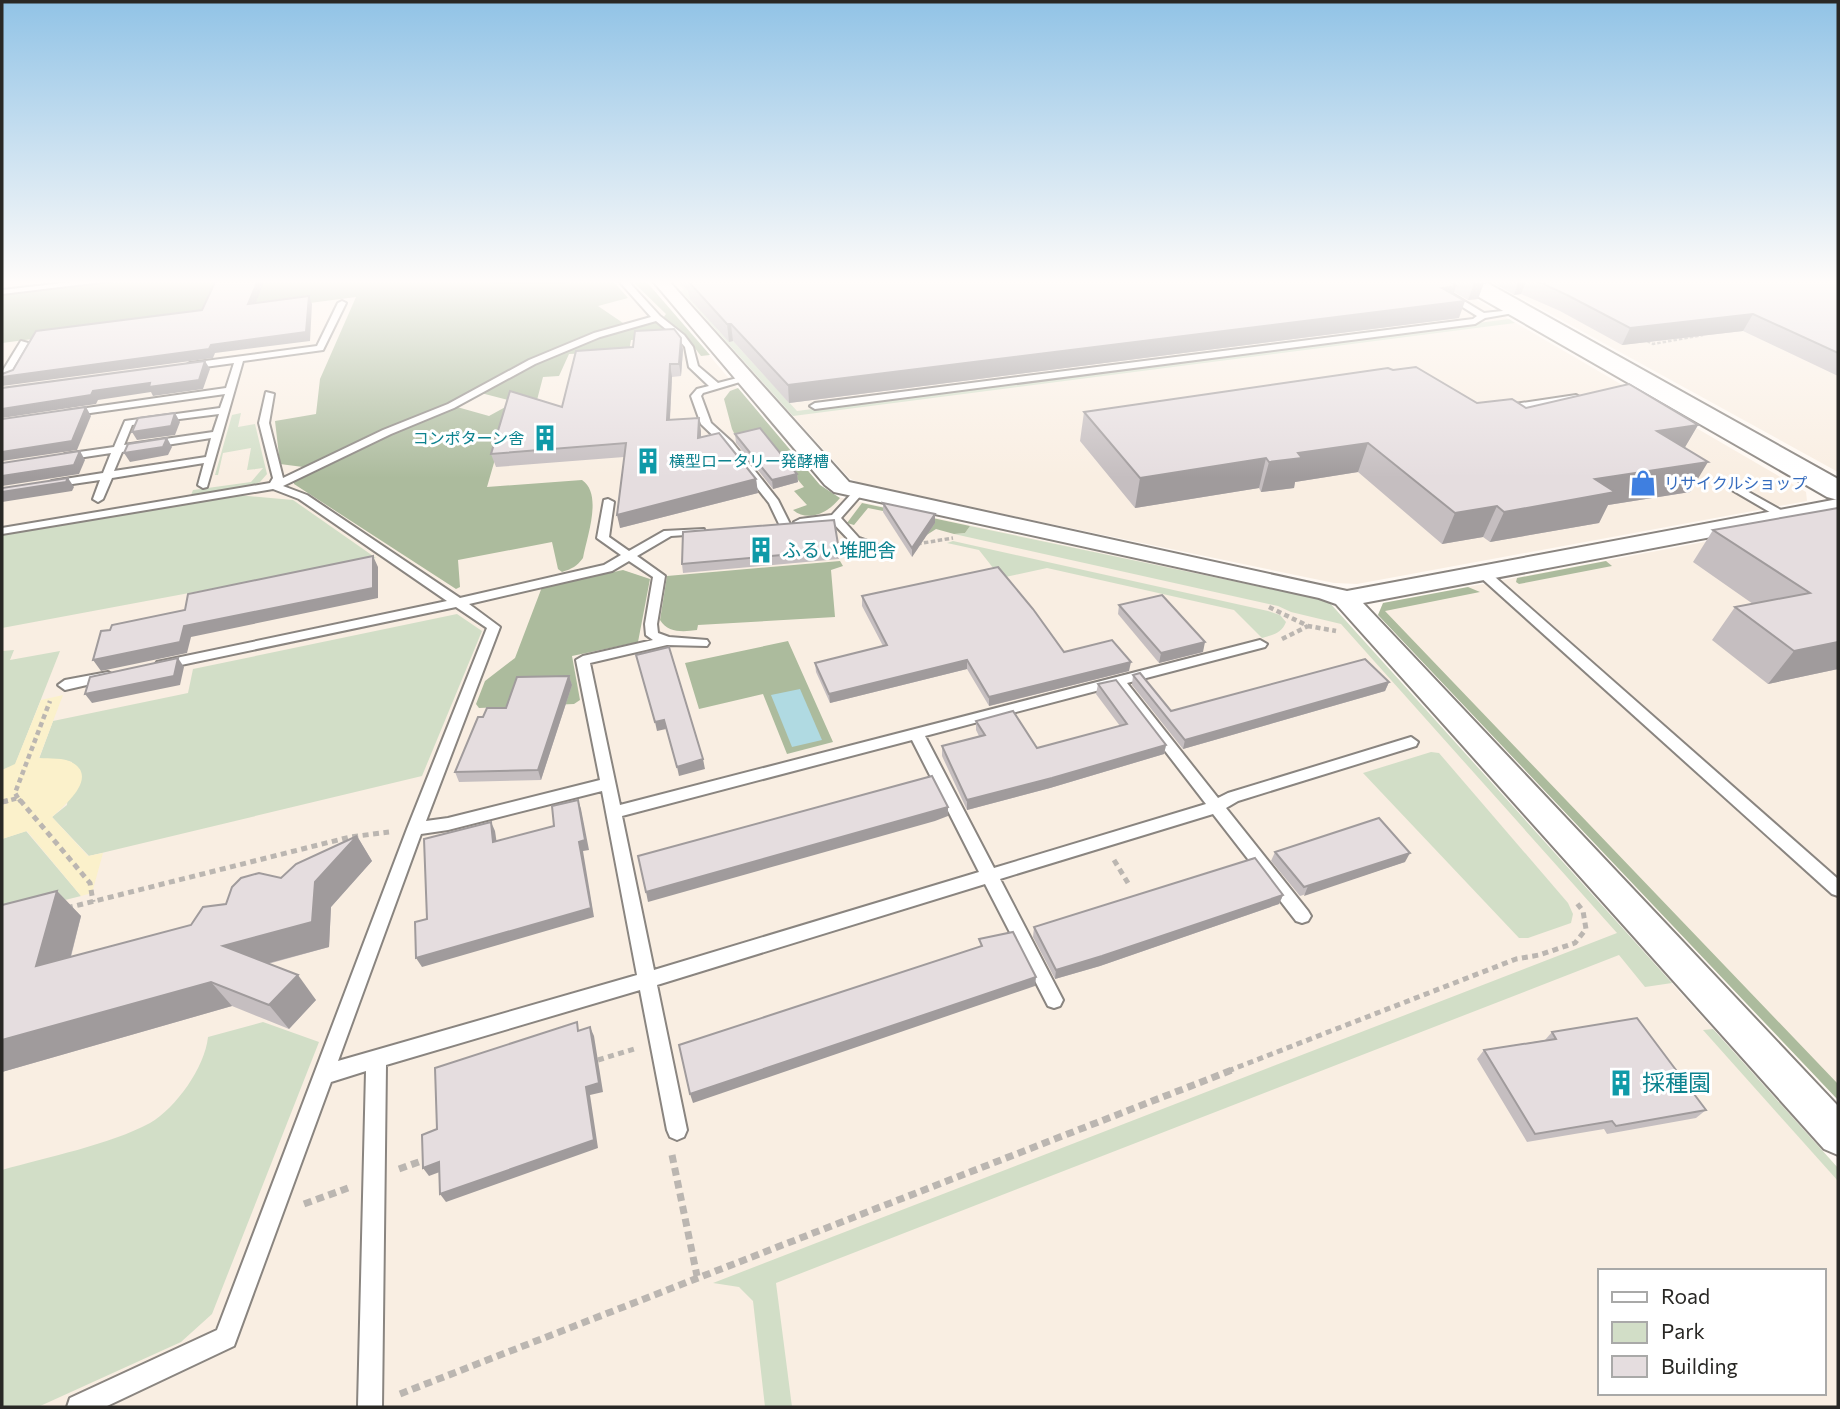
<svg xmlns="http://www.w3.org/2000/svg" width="1840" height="1409" font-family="Commissioner,'Noto Sans JP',sans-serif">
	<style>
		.built { fill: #f9eee2; fill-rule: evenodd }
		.green { fill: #d2dec7 }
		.forest { fill: #acbb9d }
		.sand { fill: #fbf1cb }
		.water { fill: #b0dae2 }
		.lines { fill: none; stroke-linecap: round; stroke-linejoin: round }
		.lane-casing { stroke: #8a8580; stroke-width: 4 }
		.street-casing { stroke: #8a8580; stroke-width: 4 }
		.secondary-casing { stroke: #8a8580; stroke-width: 4 }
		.path-far4 { stroke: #bbb6b1; stroke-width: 2.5; stroke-dasharray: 3.5 2; stroke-linecap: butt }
		.path-far3 { stroke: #bbb6b1; stroke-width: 3.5; stroke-dasharray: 4.5 2.5; stroke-linecap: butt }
		.path-far2 { stroke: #bbb6b1; stroke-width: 4.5; stroke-dasharray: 5 3.5; stroke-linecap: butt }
		.path-far1 { stroke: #bbb6b1; stroke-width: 5; stroke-dasharray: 6 4.5; stroke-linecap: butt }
		.path { stroke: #bbb6b1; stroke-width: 7; stroke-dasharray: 8 5; stroke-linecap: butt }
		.lane { fill: #fff; fill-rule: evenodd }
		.street { fill: #fff; fill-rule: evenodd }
		.secondary { fill: #fff; fill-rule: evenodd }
		.wall { fill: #c5bec0 }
		.shaded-wall { fill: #a09b9c }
		.building { fill: #e5dddf; stroke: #a09b9c; stroke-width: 2 }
		.labels { text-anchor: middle; stroke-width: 6; stroke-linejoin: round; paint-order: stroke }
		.far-culture-label { font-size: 16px; fill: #0d838f; stroke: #fff; text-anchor: end }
		.far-shop-label { font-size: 16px; fill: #366cbe; stroke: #fff; text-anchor: start }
		.culture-label { font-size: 19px; fill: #0d838f; stroke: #fff; text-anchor: start }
		.near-culture-label { font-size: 23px; fill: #0d838f; stroke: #fff; text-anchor: start }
	</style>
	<rect width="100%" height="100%" fill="#fff9f3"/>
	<g class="built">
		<path d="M2 280H645L820 485 833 496 1328 601 1838 1168V1407H2ZM1600 1271H1824V1393H1600Z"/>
		<path d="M671 280H1442L1806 492 1807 501 1357 584 1334 583 863 485 849 478Z"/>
		<path d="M1489 280H1838V472L1589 335Z"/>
		<path d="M1835 517 1838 518V1100L1378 615 1383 603Z"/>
	</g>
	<g class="green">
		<path d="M676 280H703L717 329 729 341H733L797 411 1509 319 1515 323 793 416 681 291 684 290Z"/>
		<path d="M241 413 238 427 255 424 267 474 260 482 253 485 191 495 193 490 251 482 263 468 247 470 251 448 223 453 218 475H215L232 415Z"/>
		<path d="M237 495 293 500 376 558 2 628V535Z"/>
		<path d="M970 526 1328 601 1672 983 1645 987 1619 955 776 1283 792 1407H765L753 1301 739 1287 713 1283 1617 933 1341 624 1291 612 1278 606 954 534 965 533Z"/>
		<path d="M953 541 1268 611 1280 615 1286 622C1282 633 1273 635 1262 638L1234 610 1047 568 1001 578 979 550 947 543Z"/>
		<path d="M457 614 482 631 422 776 89 856 52 817 67 805 72 762 58 759H39L53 721 188 693 193 669Z"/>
		<path d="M14 650 10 660 60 651 15 765 2 770V651Z"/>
		<path d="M1431 752 1439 753 1568 903 1573 914 1571 923 1528 938H1519L1363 773Z"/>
		<path d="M26 831 81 896 2 916V839Z"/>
		<path d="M263 1022 319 1042 212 1314 181 1342 38 1407H2V1170C47 1157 109 1145 150 1123 176 1108 205 1067 208 1037Z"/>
		<path d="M1713 1029 1838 1168V1181L1703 1030Z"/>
	</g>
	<g class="forest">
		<path d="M139 280H469L505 283 613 281 628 298 598 306 626 325 582 339 448 404 303 467 280 464 275 421 316 414 320 379 356 297 2 343V294Z"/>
		<path d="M631 280H645L710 355 701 356 685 335 663 318 666 314Z"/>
		<path d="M647 323H659L675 338 631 340 629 351 569 354 559 376 543 377 537 400 512 401 481 393C535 362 588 340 647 323Z"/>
		<path d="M738 388 820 485 840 498C829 512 809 523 793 510L807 505 794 491 804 487 761 436 738 441 732 429 724 399 730 391Z"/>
		<path d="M511 404 487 487 582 480C603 494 587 536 583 558 577 566 572 569 562 572L558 569 552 542 458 560 460 587 456 589 294 484V480L374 442 457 407 489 416Z"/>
		<path d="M862 503 970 526 965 533 954 534 936 529 922 538 923 519 868 508 854 525 847 523Z"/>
		<path d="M840 561 843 566 831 570 835 617 698 625 697 630C683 632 668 633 660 620L667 576Z"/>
		<path d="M1606 561 1612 566 1519 584 1516 582 1517 578Z"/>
		<path d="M623 570 650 579 638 642 572 656 580 700 574 704 479 708 476 704 485 681 515 658 542 587Z"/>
		<path d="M1468 587 1480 592 1385 611 1838 1084V1100L1378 615 1383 603Z"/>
		<path d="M788 641 833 742 787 754 763 694 699 709 685 663Z"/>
	</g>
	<path class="sand" d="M63 695 39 758C50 759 63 757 73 763 98 778 64 806 52 817L88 856 103 853 92 893 81 896 27 831 2 839V770L15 764 41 700Z"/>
	<path class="water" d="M800 689 822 740 792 747 771 695Z"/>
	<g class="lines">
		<g class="lane-casing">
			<g id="lane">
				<path d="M89 280H118L2 294V290Z"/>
				<path d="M492 280H568L564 282H496Z"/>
				<path d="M618 280H627L660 316 684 335 693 347 698 366 718 383 745 376 750 379 703 393 701 396 711 423 732 442 778 500 790 524 788 526H780L769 503 724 446 701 424 691 396 697 389 709 386 689 367 685 347 678 339 656 321 600 337 535 364 454 408 391 434 283 486 307 495 460 598 604 565 621 555 597 538 604 500 608 499 614 502 609 537 629 551 664 531 704 529V533L700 534 671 536 637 556 665 576 657 624 658 633 669 637 707 640 709 643 707 646 667 645 590 663 620 805 1260 640 1267 644 1265 647 1127 683 1218 798 1228 793 1411 737 1418 742 1416 746 1238 801 1226 808 1308 911 1311 916 1308 921 1302 923 1296 921 1213 814 1000 879 1063 1000 1060 1006 1054 1008 1048 1006 985 884 657 985 687 1130 684 1137 677 1140 670 1137 667 1130 640 990 386 1065 382 1407 358 1406 366 1071 331 1082 234 1346 105 1407H67L70 1398 217 1330 407 829 487 628 456 607 162 669 157 668 155 665 157 662 447 601 299 499 273 489 2 534V528L270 483 273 478 259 423 266 392 274 394 269 423 283 478 383 430 448 404 529 360 594 333 651 317ZM629 561 653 577 645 624 646 635 653 640 583 656 576 660 600 780 448 818 426 821 500 627 469 604 612 571ZM1115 686 1206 804 994 868 925 736ZM912 740 979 872 654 970 622 816ZM602 791 637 975 338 1061 421 834 448 830Z"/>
				<path d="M1419 280H1429L1484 313 1521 309 1525 311 1485 318 1475 324 815 409 810 406 815 403 1473 319 1477 316Z"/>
				<path d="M342 301 346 303 323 350 243 361 207 487 203 488 198 485 204 463 112 478 103 499 98 502 93 499 100 480 52 487 47 484 52 481 103 473 111 453 65 460 60 457 65 454 114 447 125 421 220 408 225 394 69 416 64 413 66 411 226 388 234 363 190 369 185 366 190 363 317 346 338 303ZM219 414 213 432 124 445 132 425ZM211 438 206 457 114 471 122 452Z"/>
				<path d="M21 341 28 343 7 379 2 382V372Z"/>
				<path d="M1576 395 1581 398 1579 400 1508 411 1503 408 1508 405Z"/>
				<path d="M1736 485 1788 514 1790 516 1788 518H1780L1732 490 1731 488Z"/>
				<path d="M858 490 863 493 841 518 859 538 889 549V553H881L851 542 832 522 800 525 794 522 800 519 832 515 854 491Z"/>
				<path d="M1483 569 1487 570 1838 879V896L1832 894 1479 576 1477 573 1479 570Z"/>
				<path d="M108 672 115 676 113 679 65 690 58 685 65 680Z"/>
			</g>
		</g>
		<g class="street-casing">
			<path id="street" d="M652 280H668L849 482 1347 591 1838 499V513L1363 603 1838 1106V1155L1824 1149 1336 604 1319 598 834 492 825 485Z"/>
		</g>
		<g class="secondary-casing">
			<path id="secondary" d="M1456 280H1482L1838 479V500L1827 497 1458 285Z"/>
		</g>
		<path class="path-far4" d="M1647 341 1653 344 1703 335"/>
		<path class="path-far3" d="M917 544 953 538"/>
		<g class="path-far2">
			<path d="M1269 607 1308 626 1336 631"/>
			<path d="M1282 639 1308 626"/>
			<path d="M18 798 15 793 50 701"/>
			<path d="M3 802 18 798 21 802"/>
		</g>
		<g class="path-far1">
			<path d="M20 800 90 883 93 902"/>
			<path d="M2 802 10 800"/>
			<path d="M1114 860 1128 883"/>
			<path d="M67 908 350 837 389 832"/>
			<path d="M598 1060 634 1049"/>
			<path d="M1228 1071 1516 959 1539 955 1575 943 1586 929 1583 911 1576 902"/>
		</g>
		<g class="path">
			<path d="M672 1155 697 1276"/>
			<path d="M399 1169 427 1159"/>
			<path d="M304 1204 348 1188"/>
			<path d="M400 1394 1232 1070"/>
		</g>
		<use href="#lane" class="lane"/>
		<use href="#street" class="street"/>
		<use href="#secondary" class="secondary"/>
	</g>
	<g class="wall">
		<path d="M678 280H1479L1478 299 1468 300 1454 292 1453 295 1459 318 789 403 733 341 729 342 690 299 688 291Z"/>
		<path d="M1488 280H1838V376L1743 331 1622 345 1560 311 1521 294 1514 295Z"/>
		<path d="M681 338 683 350 681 376 672 377 670 420 701 431V437L756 479 758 493 620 528 624 457 496 467 491 454 562 407 633 347Z"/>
		<path d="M1477 403 1698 425 1685 447 1690 492 1608 505 1599 523 1490 542 1483 537 1442 544 1358 472 1295 482 1294 488 1261 492 1259 488 1135 508 1080 441 1084 412Z"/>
		<path d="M735 434 797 474 798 482 773 489 736 443Z"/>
		<path d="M883 503 935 523 912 557 883 512Z"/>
		<path d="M1838 508V669L1768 684 1712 640 1735 607 1753 604 1693 562 1713 530Z"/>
		<path d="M839 550V559L683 573 682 564Z"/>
		<path d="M862 596 1064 652 1129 671 989 706 967 669 830 703 816 672 815 663 883 646 862 606Z"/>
		<path d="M1119 605 1203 652 1159 663 1118 614Z"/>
		<path d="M1133 675 1171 711 1389 682 1385 691 1183 749 1132 685Z"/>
		<path d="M569 676 572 685 541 780 459 782 455 772 483 717 506 708Z"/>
		<path d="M1098 684 1166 745 1164 754 1050 788 967 810 942 756V746L979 736 976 730V721L1037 748 1120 726 1096 694Z"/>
		<path d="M357 836 372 861 331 907 329 947 268 964 316 1000 289 1029 232 1006 2 1072 57 891 81 916 71 957 191 925 226 904 281 878Z"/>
		<path d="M1275 852 1405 862 1300 896 1271 861Z"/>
		<path d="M1283 895 1279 904 1100 966 1055 979 1033 937 1034 927Z"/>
		<path d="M1552 1032 1706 1110 1696 1118 1607 1134 1604 1129 1527 1142 1477 1059 1484 1050 1545 1040Z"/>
	</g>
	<g class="shaded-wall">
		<path d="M258 280H265L252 312 248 304Z"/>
		<path d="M1519 280H1527L1521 294 1514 295Z"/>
		<path d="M1484 283 1478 299 1468 300 1474 284Z"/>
		<path d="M1456 286 1451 303 1442 288Z"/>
		<path d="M309 296 312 304 310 341 215 353 213 358 2 386V377L211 345Z"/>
		<path d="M1465 301 1459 318 789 403 788 385Z"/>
		<path d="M1753 314 1743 331 1622 345 1630 328Z"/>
		<path d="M727 324H731L733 341 729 342Z"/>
		<path d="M681 338 683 350 681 376 679 364Z"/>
		<path d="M205 361 210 369 203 389 153 396 151 392 98 400 96 404 2 418V409L93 391Z"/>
		<path d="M670 364 672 377 669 433 667 420Z"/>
		<path d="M86 407 91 416 77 450 2 461V452Z"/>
		<path d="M175 413 180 422 175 435 137 440 132 432Z"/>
		<path d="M699 418 701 431V451L698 438Z"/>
		<path d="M1698 425 1681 454 1657 431Z"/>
		<path d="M167 438 172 447 168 455 130 462 124 453Z"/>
		<path d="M1368 443 1358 472 1295 482 1294 488 1261 492 1269 462 1298 453Z"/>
		<path d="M80 451 85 460 79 474 2 486V476Z"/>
		<path d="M1266 458 1259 488 1135 508 1140 478Z"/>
		<path d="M1708 462 1690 492 1608 505 1599 523 1490 542 1504 512 1595 479Z"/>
		<path d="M797 474 798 482 773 489 772 480Z"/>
		<path d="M68 478 74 487 72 491 2 502V492Z"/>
		<path d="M756 479 758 493 620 528 617 515Z"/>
		<path d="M1497 506 1483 537 1442 544 1455 513Z"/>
		<path d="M935 514V523L912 557V548Z"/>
		<path d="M373 556 378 567V598L191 637 187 653 101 671 93 660Z"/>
		<path d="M1205 642 1203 652 1159 663 1161 653Z"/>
		<path d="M1838 642V669L1768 684 1794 651Z"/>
		<path d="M178 658 184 667 180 685 92 703 85 694Z"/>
		<path d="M967 660V669L830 703 829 694Z"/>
		<path d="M1131 662 1129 671 989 706V697Z"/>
		<path d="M569 676 572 685 541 780 538 770Z"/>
		<path d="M1389 682 1385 691 1183 749 1185 740Z"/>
		<path d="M664 720 666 729 657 731 655 722Z"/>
		<path d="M1166 745 1164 754 1050 788 967 810V800Z"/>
		<path d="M703 759 705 769 679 776 677 767Z"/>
		<path d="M578 800 581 809 589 850 583 851 594 917 422 967 416 958 579 842Z"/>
		<path d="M948 807V816L935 821 648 902 646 892Z"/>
		<path d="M491 822 495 831 498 851 493 842Z"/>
		<path d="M357 836 372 861 331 907 329 947 243 970 223 946 315 882Z"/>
		<path d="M1410 853 1405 862 1304 896 1308 886Z"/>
		<path d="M57 891 81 916 62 990 36 966Z"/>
		<path d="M1283 895 1279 904 1100 966 1055 979 1056 970Z"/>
		<path d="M298 975 316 1000 289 1029 269 1005Z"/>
		<path d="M1036 977 1035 986 693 1103 690 1094Z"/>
		<path d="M211 982 232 1006 2 1072V1040Z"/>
		<path d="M590 1027 594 1036 603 1092 590 1095 598 1148 446 1202 440 1194 586 1087Z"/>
		<path d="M439 1162 445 1170 429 1176 423 1168Z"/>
	</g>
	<g class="building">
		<path d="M216 280H258L248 304 309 296 306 332 211 345 209 349 2 377V374L13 370 36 331 202 310Z"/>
		<path d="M687 280H1447L1456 286 1442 288 1465 301 788 385 731 324H727Z"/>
		<path d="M1468 280H1479L1484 283 1474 284Z"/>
		<path d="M1535 280H1838V353L1753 314 1630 328 1567 295Z"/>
		<path d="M674 329 681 338 679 364H670L667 420 699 418 698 438 719 433 756 479 617 515 626 443 491 454 510 391 562 407 576 351 633 347 635 331Z"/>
		<path d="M205 361 199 380 149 387 150 383 93 391 91 395 2 409V388Z"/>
		<path d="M1416 367 1477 403 1512 399 1526 408 1629 384 1698 425 1657 431 1708 462 1595 479 1615 492 1504 512 1497 506 1455 513 1368 443 1298 453 1302 458 1269 462 1266 458 1140 478 1084 412 1388 368 1393 370Z"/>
		<path d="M86 407 72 441 2 452V419Z"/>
		<path d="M175 413 171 426 132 432 138 418Z"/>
		<path d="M760 428 797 474 772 480 735 434Z"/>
		<path d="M167 438 163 447 124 453 128 444Z"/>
		<path d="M80 451 74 465 2 476V463Z"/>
		<path d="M68 478 66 482 2 492V488Z"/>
		<path d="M883 503 935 514 912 548Z"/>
		<path d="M1838 508V642L1794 651 1735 607 1810 593 1713 530Z"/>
		<path d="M834 520 839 550 682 564 683 532Z"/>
		<path d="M373 556V588L184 626 180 642 93 660 101 631 110 630 112 625 185 610 188 594Z"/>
		<path d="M998 567 1033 609 1064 652 1112 640 1131 662 989 697 967 660 829 694 815 663 887 645 862 596Z"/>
		<path d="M1162 595 1205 642 1161 653 1119 605Z"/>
		<path d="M669 647 703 759 677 767 664 720 655 722 636 655Z"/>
		<path d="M178 658 174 676 85 694 90 677Z"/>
		<path d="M1365 659 1389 682 1185 740 1133 675 1140 673 1171 711Z"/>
		<path d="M569 676 538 770 455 772 478 717H483L487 708H506L517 677Z"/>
		<path d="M1116 680 1166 745 1052 778 967 800 942 746 985 735 976 721 1013 711 1037 748 1127 724 1098 684Z"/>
		<path d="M932 776 948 807 646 892 638 856Z"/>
		<path d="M578 800 585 840 579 842 591 908 416 958 415 922 427 919 424 839 491 822 493 842 554 826 552 806Z"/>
		<path d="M1379 818 1410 853 1304 887 1275 852Z"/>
		<path d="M357 836 315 882 312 922 223 946 298 975 269 1005 211 982 2 1040V905L57 891 36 966 191 925 203 907 226 904 232 887 241 878 259 873 281 878 296 864Z"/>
		<path d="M1255 858 1283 895 1102 956 1056 970 1034 927Z"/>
		<path d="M1013 932 1036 977 690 1094 679 1045 982 946 979 939Z"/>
		<path d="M1637 1018 1706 1110 1616 1126 1612 1121 1535 1134 1484 1050 1556 1039 1552 1032Z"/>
		<path d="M577 1022 578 1031 590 1027 599 1083 586 1087 594 1140 440 1194 439 1162 423 1168 422 1135 437 1129 435 1068Z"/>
	</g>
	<linearGradient id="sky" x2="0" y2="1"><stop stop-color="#91c3e6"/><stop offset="0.59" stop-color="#fffcfa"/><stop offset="1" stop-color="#fffcfa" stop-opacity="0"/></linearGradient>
	<rect width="1840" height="478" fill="url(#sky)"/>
	<defs>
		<g id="building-bare" transform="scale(2.1)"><path d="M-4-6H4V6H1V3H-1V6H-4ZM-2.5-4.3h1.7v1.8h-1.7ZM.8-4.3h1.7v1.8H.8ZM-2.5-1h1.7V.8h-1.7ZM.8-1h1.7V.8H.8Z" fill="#0f9aa8" stroke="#fff" stroke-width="2.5" paint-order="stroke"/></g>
		<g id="shop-bare" transform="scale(2.1)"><path d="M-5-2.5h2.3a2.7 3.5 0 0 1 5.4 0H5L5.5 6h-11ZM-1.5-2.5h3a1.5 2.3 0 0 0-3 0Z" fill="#3f7fe0" stroke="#fff" stroke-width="2.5" paint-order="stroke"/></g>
	</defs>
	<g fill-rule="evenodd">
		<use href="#building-bare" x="545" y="438"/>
		<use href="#building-bare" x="648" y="461"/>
		<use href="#shop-bare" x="1643" y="483"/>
		<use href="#building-bare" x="761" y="550"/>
		<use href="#building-bare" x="1621" y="1083"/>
	</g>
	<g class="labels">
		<g class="far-culture-label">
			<text x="524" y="444">コンポターン舎</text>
			<text x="669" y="467" text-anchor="start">横型ロータリー発酵槽</text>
		</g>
		<g class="far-shop-label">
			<text x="1664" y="489">リサイクルショップ</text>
		</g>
		<g class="culture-label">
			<text x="782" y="557">ふるい堆肥舎</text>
		</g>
		<g class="near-culture-label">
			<text x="1642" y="1091">採種園</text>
		</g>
	</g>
	<rect width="1840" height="1409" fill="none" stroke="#292825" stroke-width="7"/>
	<rect x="1598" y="1269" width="228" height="126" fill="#ffffff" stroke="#a9a9a8" stroke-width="2"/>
	<rect x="1612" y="1292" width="35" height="10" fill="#ffffff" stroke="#a9a9a8" stroke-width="2"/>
	<text x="1661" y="1304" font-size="21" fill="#292825">Road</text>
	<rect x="1612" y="1322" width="35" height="21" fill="#d2dec7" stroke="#a9a9a8" stroke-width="2"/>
	<text x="1661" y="1339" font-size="21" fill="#292825">Park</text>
	<rect x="1612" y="1356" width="35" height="21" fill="#e5dddf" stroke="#a9a9a8" stroke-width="2"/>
	<text x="1661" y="1374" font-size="21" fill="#292825">Building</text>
</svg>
